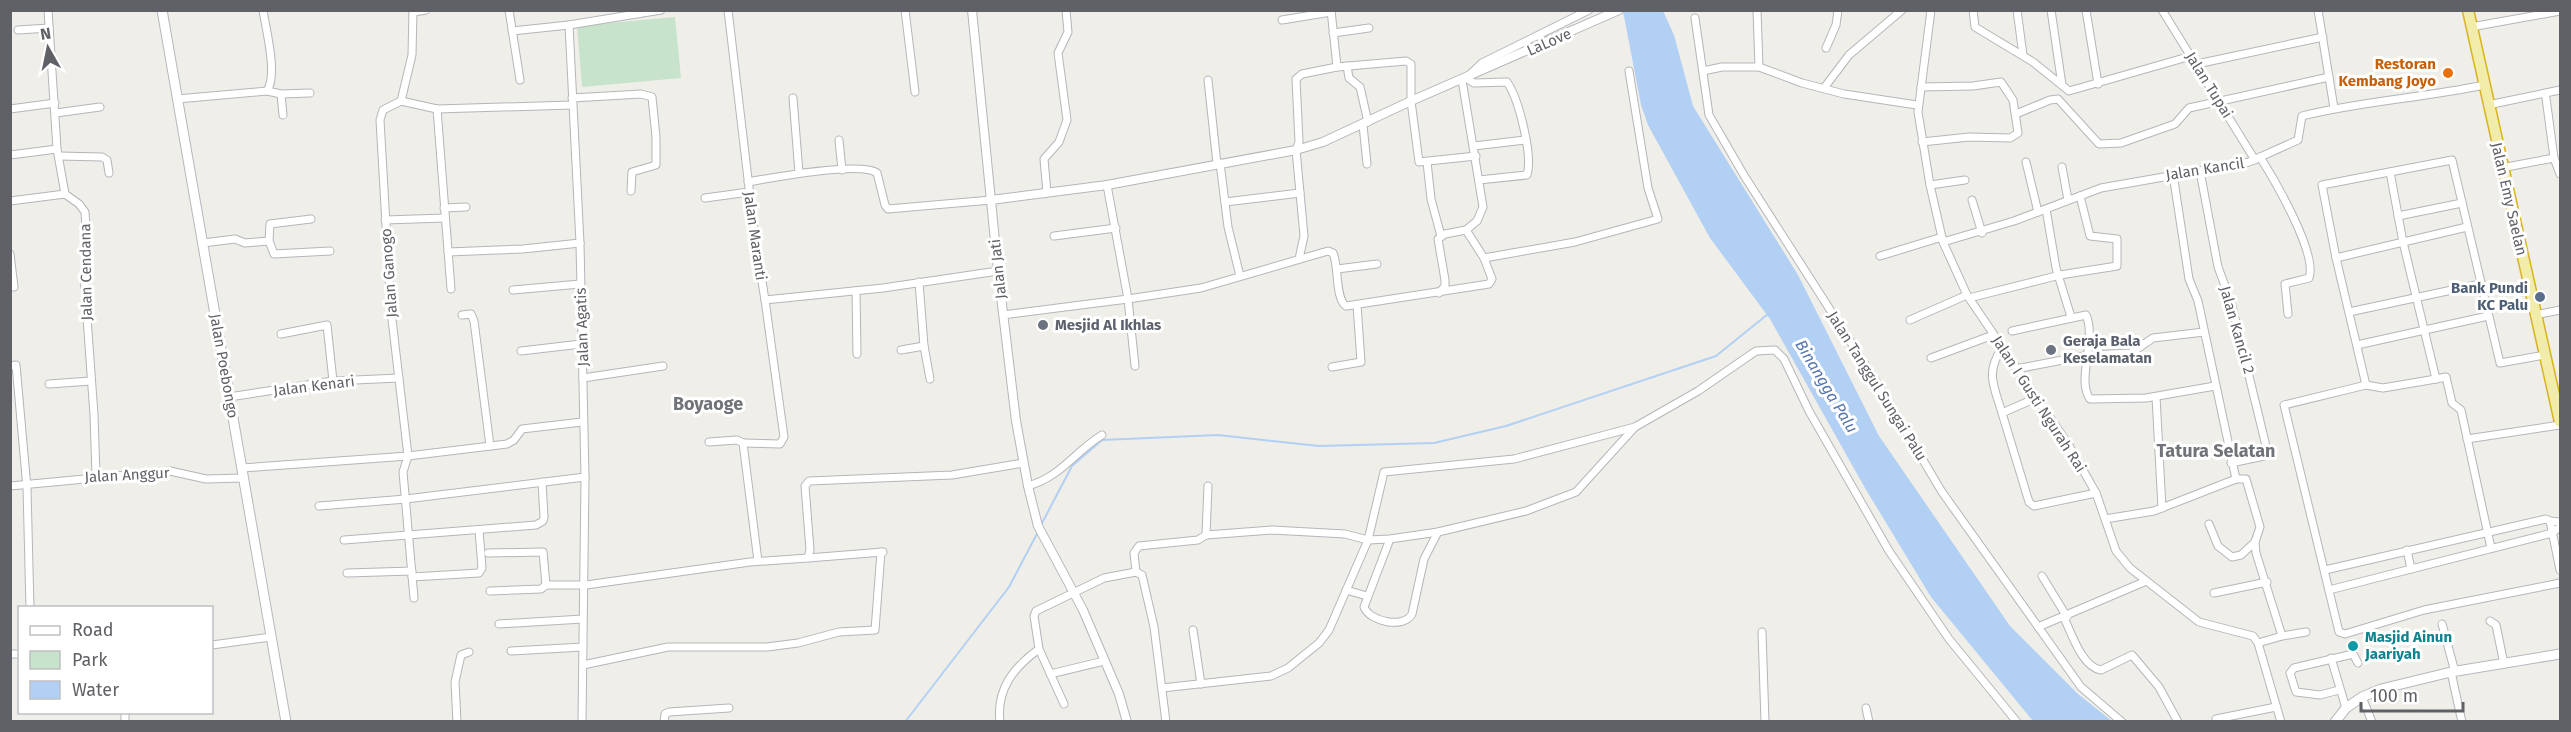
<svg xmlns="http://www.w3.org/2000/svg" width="2571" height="732" font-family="'Fira Sans',sans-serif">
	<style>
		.green { fill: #c8e3cb }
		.water { fill: #b2d0f4 }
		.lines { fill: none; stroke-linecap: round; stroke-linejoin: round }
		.stream { stroke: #b2d0f4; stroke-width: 2 }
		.minor-casing { stroke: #b4b6ba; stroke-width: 9 }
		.tertiary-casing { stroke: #b4b6ba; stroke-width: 10 }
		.secondary-casing { stroke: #b6b8bd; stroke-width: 11 }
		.trunk-casing { stroke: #d8b41e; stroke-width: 13 }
		.minor { stroke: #fff; stroke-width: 7 }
		.tertiary { stroke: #fff; stroke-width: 8 }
		.secondary { stroke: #fff; stroke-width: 9 }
		.trunk { stroke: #f2ecaa; stroke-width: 10 }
		.food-dot { fill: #e8710a; stroke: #fff; stroke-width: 2 }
		.service-dot { fill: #5c6f8a; stroke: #fff; stroke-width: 2 }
		.worship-dot { fill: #6b7280; stroke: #fff; stroke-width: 2 }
		.culture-dot { fill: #0f9aa8; stroke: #fff; stroke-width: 2 }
		.labels { text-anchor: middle; stroke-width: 6; stroke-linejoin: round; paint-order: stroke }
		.street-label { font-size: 15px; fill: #5f6166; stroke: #fff }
		.food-label { font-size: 15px; font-weight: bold; fill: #c56008; stroke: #fff; text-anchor: end }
		.service-label { font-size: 15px; font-weight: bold; fill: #4e5e75; stroke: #fff; text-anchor: end }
		.worship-label { font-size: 15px; font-weight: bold; fill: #5b616d; stroke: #fff; text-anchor: start }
		.culture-label { font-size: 15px; font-weight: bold; fill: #0d838f; stroke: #fff; text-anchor: start }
		.water-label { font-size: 16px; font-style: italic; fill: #5475ad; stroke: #fff }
		.quarter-label { font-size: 18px; font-weight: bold; fill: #707378; stroke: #fff }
	</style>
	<rect width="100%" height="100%" fill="#efeee8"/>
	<path class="green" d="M675 17 681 78 582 87 577 26Z"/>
	<path class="water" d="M1623 11H1663L1674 35 1693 106 1798 275 1879 436 2010 626 2078 694 2112 721H2033L1931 597 1865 488 1770 319 1710 238 1648 125 1641 105Z"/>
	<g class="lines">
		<g class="stream">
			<path d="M1041 525 1072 466 1102 440 1218 435 1319 446 1434 443 1506 426 1716 356 1768 314"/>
			<path d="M905 722 1009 587 1039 530"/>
		</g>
		<g class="minor-casing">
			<g id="minor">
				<path d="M48 10 57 149 65 194 79 204 85 212 88 261 84 276 94 415 96 476"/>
				<path d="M509 10 520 80"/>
				<path d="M728 10 755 238 765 300 883 288 998 271"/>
				<path d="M905 10 915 92"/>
				<path d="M1331 10 1337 67 1406 61 1411 64V101L1419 162 1476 156"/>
				<path d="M1757 10 1759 67"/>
				<path d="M1931 10 1918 112 1930 185 1943 242 1967 295 2068 444 2096 493 2116 551 2130 568 2199 622 2253 636 2258 643 2281 722"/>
				<path d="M1973 10 1975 27 2033 62 2069 91 2191 56"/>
				<path d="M2017 10 2023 55"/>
				<path d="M2051 10 2062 85"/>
				<path d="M2086 10 2098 84"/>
				<path d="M2162 10 2255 160"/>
				<path d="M2318 10 2334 108"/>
				<path d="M414 12 426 10"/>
				<path d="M1695 18 1709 115 1745 177 1877 383 1942 492 2081 687 2122 722"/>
				<path d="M1282 20 1331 12"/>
				<path d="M2471 27 2560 11"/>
				<path d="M18 30 49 28"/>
				<path d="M512 31 569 25"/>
				<path d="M1333 33 1369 28"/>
				<path d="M1826 48 1836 25 1838 10"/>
				<path d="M2197 64 2323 37"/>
				<path d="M1347 66 1349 78 1360 87 1368 122"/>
				<path d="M1703 71 1722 67H1759L1802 83 1844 94 1917 105"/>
				<path d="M1208 80 1217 164"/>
				<path d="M1921 87 1973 86 2001 82 2013 100 2018 133 2010 138 1969 137 1922 142"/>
				<path d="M1824 88 1849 55 1902 10"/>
				<path d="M267 91 281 94 310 93"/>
				<path d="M281 94 283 115"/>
				<path d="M572 98 641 94 652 97 656 137V165L632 172 631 191"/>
				<path d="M793 98 799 173"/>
				<path d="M2546 98 2554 158 2560 174"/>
				<path d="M177 99 267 91C278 75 266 30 263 10"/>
				<path d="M401 101 383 110 380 120 391 311 408 456"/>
				<path d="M401 101 437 109 572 105"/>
				<path d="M401 101 412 55 413 10"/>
				<path d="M2488 105 2560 90"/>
				<path d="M10 109 55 103"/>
				<path d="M437 109 451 289"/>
				<path d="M56 113 100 107"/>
				<path d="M2016 114 2050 100 2058 99 2099 144 2121 143 2175 124 2189 108 2329 77"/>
				<path d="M1363 125 1367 164"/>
				<path d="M839 140 842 170"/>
				<path d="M1474 146 1525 140"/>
				<path d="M10 155 57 149"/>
				<path d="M59 156 102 157 107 160 109 173"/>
				<path d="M2260 157C2274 179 2318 254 2309 278L2285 284 2288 314"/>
				<path d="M1427 162 1431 199 1441 236"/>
				<path d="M2026 162 2038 212"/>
				<path d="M1220 163 1228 227 1240 276"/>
				<path d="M2062 167 2068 200"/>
				<path d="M2501 168 2554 158"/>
				<path d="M2200 171 2218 267 2231 302 2267 450 2264 456 2231 463"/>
				<path d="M2390 172 2403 242 2436 379 2446 377 2452 403 2461 410 2491 548"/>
				<path d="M2173 174 2189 279 2198 301 2236 479"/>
				<path d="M1479 180 1527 175C1533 156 1519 99 1507 82L1474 83 1466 78 1482 63 1589 10"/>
				<path d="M748 182C770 178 862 161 877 173L885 205 888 209 991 200"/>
				<path d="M1930 185 1965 180"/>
				<path d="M1047 193 1044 159 1059 142 1067 120 1058 53 1068 32 1066 10"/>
				<path d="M705 198 749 192"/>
				<path d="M1972 200 1982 233"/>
				<path d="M10 201 65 194"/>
				<path d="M1225 202 1300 193"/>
				<path d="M444 208 466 207"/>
				<path d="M2046 209 2056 268 2071 317"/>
				<path d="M2398 216 2462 203"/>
				<path d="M385 220 445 218"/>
				<path d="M1054 236 1116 228"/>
				<path d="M269 241 274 254 330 251"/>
				<path d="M1943 242 2014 221 2101 188 2249 162 2298 140 2302 116C2362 101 2423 98 2484 85"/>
				<path d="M203 243 235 239 245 243 269 241 270 224 311 219"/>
				<path d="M448 252 523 249 580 243"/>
				<path d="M10 254 14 287"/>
				<path d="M1880 256 1942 237"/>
				<path d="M1484 258 1575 242 1658 219 1648 188 1629 71"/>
				<path d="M2336 258 2467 227"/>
				<path d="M1299 259 1304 236 1296 150 1299 142 1296 79 1302 74 1337 67"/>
				<path d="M1337 269 1377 264"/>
				<path d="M919 282 924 346 930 379"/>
				<path d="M513 290 580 284"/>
				<path d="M856 291 857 354"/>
				<path d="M1439 293 1445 286V280L1438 239 1445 234 1466 230"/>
				<path d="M1969 298 2060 275 2117 266V239L2090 236 2080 196"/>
				<path d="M2349 312 2480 284"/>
				<path d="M462 315 471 314 474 321 490 446"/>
				<path d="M1003 315 1128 299 1107 185"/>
				<path d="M2535 315 2560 310"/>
				<path d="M1910 320 1967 295"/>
				<path d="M2012 331 2086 315C2097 339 2076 380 2090 399L2146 398 2215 386"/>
				<path d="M281 334 327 325 333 381"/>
				<path d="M2357 345 2488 316"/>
				<path d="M901 350 924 346"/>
				<path d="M521 351 581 344"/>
				<path d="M1931 358 1993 335"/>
				<path d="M10 366 16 365 27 488 30 608"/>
				<path d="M1135 366 1128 299 1201 288 1328 251 1333 253C1339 266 1335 299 1346 306L1489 284 1492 279 1484 258 1466 230 1477 221 1483 207 1462 80"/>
				<path d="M1332 367 1361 362 1357 305"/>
				<path d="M2016 369 2089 355 2131 353 2153 338 2204 332"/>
				<path d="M583 378 663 366"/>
				<path d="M2436 379 2383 388 2366 385 2284 405 2339 632 2345 634 2424 610 2560 583"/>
				<path d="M49 384 91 381"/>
				<path d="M2366 385 2336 258 2322 185 2452 160 2500 363 2545 355"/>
				<path d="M229 397 333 381 399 378"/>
				<path d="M2156 397 2162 508"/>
				<path d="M2036 398 2002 413 2029 502 2034 506 2096 493"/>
				<path d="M2002 413C1994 386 1985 373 2002 348"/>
				<path d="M2467 439 2560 425"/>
				<path d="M709 442 737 440 743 443 758 561"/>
				<path d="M743 443 780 444 784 437 765 300"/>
				<path d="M408 456 403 472 414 598"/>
				<path d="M242 468 408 456 507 444 514 440 522 429 582 422"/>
				<path d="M10 486 170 471 206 479 243 478"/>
				<path d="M1028 486C1062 476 1073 453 1102 435"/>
				<path d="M319 506 406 499 585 477"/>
				<path d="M2105 519 2154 511 2236 479H2246L2260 527 2255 542 2256 553 2282 636 2258 643"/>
				<path d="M2550 521 2560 522"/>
				<path d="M2209 524 2218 546 2232 557 2241 555 2255 542"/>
				<path d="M1206 535 1208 486"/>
				<path d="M1390 539 1364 607C1370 622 1404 629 1412 614L1424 559 1438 532"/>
				<path d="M344 540 536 525 543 521 544 517 542 482"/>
				<path d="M2407 550 2411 569"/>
				<path d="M488 553 543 552 546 585"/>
				<path d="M808 558 883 552"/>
				<path d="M2325 570 2546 519 2550 521 2560 570"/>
				<path d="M1136 572 1134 553 1139 546 1198 540 1206 535 1272 530 1345 534 1368 540 1390 539 1438 532 1526 511 1576 492 1635 427"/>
				<path d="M347 573 412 571"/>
				<path d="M2042 576 2067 617"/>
				<path d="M412 577 479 573 482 568 479 530"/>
				<path d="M1346 590 1367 596"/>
				<path d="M2329 590 2552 533 2560 527"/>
				<path d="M490 591 541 589 546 585H586L750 562 808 558 810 550 805 486 809 481 952 475 1023 463"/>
				<path d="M2214 593 2267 582"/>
				<path d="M2064 618C2072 634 2082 667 2101 670L2132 655 2159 687 2178 722"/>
				<path d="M2490 621 2496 625 2504 664"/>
				<path d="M499 624 583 619"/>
				<path d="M2442 624 2455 672"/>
				<path d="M2038 627 2144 582"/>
				<path d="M1193 630 1201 684"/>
				<path d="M1762 632 1765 722"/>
				<path d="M2282 636 2306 632"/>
				<path d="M212 645 271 637"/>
				<path d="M1039 649 1064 704"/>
				<path d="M511 651 583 647"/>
				<path d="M10 654H20"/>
				<path d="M2331 658 2346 708"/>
				<path d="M583 665 668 647H767L798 643 839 632 875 630 881 552"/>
				<path d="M2451 672 2462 722"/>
				<path d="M1050 674 1104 661"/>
				<path d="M1162 688 1271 676 1288 668 1319 643 1329 630 1368 540 1384 472 1514 459 1635 427 1698 391 1756 351 1775 350 1784 359 1809 411 1889 551 1949 639 2017 722"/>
				<path d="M2339 690 2320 695 2296 692 2290 673 2294 668 2353 654 2358 663"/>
				<path d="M2362 697 2372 722"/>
				<path d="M1866 708 1869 722"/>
				<path d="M2216 719 2276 707"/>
				<path d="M125 722V712"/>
				<path d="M457 722 455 682 461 655 469 652"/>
				<path d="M582 722 585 477 580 243 569 25 661 10"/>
				<path d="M664 722 665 714 669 712 729 708"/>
				<path d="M1000 722C996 689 1014 667 1039 649L1034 616 1036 611 1104 578 1136 572 1142 575 1154 627 1166 722"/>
			</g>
		</g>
		<g class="tertiary-casing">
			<g id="tertiary">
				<path d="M972 10 998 271 1016 421 1028 486 1038 526 1083 610 1119 694 1127 722"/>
				<path d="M991 200 1107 185 1296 150 1323 142 1411 101 1619 10"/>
			</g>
		</g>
		<g class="secondary-casing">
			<g id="secondary">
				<path d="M162 10 286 722"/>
				<path d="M2335 722 2346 708 2362 697 2381 689 2451 672 2560 654"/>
			</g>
		</g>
		<g class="trunk-casing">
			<path id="trunk" d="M2468 10 2560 422"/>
		</g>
		<use href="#minor" class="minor"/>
		<use href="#tertiary" class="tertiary"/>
		<use href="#secondary" class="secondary"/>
		<use href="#trunk" class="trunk"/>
	</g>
	<circle class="food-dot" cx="2448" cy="73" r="6"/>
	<circle class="service-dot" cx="2540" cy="297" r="6"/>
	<g class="worship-dot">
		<circle cx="1043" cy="325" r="6"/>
		<circle cx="2051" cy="350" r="6"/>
	</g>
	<circle class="culture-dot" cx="2353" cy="646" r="6"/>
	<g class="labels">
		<g class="street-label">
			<text transform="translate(1549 42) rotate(-24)" y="5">LaLove</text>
			<text transform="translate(2209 85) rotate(58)" y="5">Jalan Tupai</text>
			<text transform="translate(2205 169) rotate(-9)" y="5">Jalan Kancil</text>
			<text transform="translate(2509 199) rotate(77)" y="5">Jalan Emy Saelan</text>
			<text transform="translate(755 236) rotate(82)" y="5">Jalan Maranti</text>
			<text transform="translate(998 269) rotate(-96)" y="5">Jalan Jati</text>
			<text transform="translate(86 272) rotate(-91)" y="5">Jalan Cendana</text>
			<text transform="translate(389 273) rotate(-94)" y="5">Jalan Ganogo</text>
			<text transform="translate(582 327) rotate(-92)" y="5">Jalan Agatis</text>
			<text transform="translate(2237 330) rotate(74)" y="5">Jalan Kancil 2</text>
			<text transform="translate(224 366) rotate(80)" y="5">Jalan Poebongo</text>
			<text transform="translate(314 386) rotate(-7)" y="5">Jalan Kenari</text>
			<text transform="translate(1877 386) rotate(58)" y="5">Jalan Tanggul Sungai Palu</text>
			<text transform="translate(2039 404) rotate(57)" y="5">Jalan I Gusti Ngurah Rai</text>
			<text transform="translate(127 475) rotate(-3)" y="5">Jalan Anggur</text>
		</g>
		<g class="food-label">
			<text x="2436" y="69">Restoran<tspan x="2436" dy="17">Kembang Joyo</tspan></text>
		</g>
		<g class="service-label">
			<text x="2528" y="293">Bank Pundi<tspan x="2528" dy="17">KC Palu</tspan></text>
		</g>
		<g class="worship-label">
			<text x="1055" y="330">Mesjid Al Ikhlas</text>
			<text x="2063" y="346">Geraja Bala<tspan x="2063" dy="17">Keselamatan</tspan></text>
		</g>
		<g class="culture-label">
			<text x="2365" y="642">Masjid Ainun<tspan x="2365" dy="17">Jaariyah</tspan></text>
		</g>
		<g class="water-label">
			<text transform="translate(1827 386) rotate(59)" y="6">Binangga Palu</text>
		</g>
		<g class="quarter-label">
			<text x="708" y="410">Boyaoge</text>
			<text x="2216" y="457">Tatura Selatan</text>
		</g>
	</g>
	<rect width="2571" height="732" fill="none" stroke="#5f6166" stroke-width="24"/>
	<rect x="18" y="606" width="195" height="108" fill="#ffffff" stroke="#bfc0c2" stroke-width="1.5"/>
	<rect x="30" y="626" width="30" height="9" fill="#ffffff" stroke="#bfc0c2" stroke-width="1.5"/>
	<text x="72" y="636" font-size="18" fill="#5f6166">Road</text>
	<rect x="30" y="651" width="30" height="18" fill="#c8e3cb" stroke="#bfc0c2" stroke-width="1.5"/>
	<text x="72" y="666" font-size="18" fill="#5f6166">Park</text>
	<rect x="30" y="681" width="30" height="18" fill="#b2d0f4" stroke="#bfc0c2" stroke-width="1.5"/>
	<text x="72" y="696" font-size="18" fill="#5f6166">Water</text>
	<g transform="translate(48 48) rotate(351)" stroke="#ffffff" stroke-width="4.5" paint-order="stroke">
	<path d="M0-4.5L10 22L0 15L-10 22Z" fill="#5f6166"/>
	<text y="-9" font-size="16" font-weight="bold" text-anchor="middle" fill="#5f6166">N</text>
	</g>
	<path d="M2361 702v9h102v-9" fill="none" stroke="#5f6166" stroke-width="3"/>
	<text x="2370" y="702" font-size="18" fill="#5f6166" stroke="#ffffff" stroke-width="4.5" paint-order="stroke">100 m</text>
</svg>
